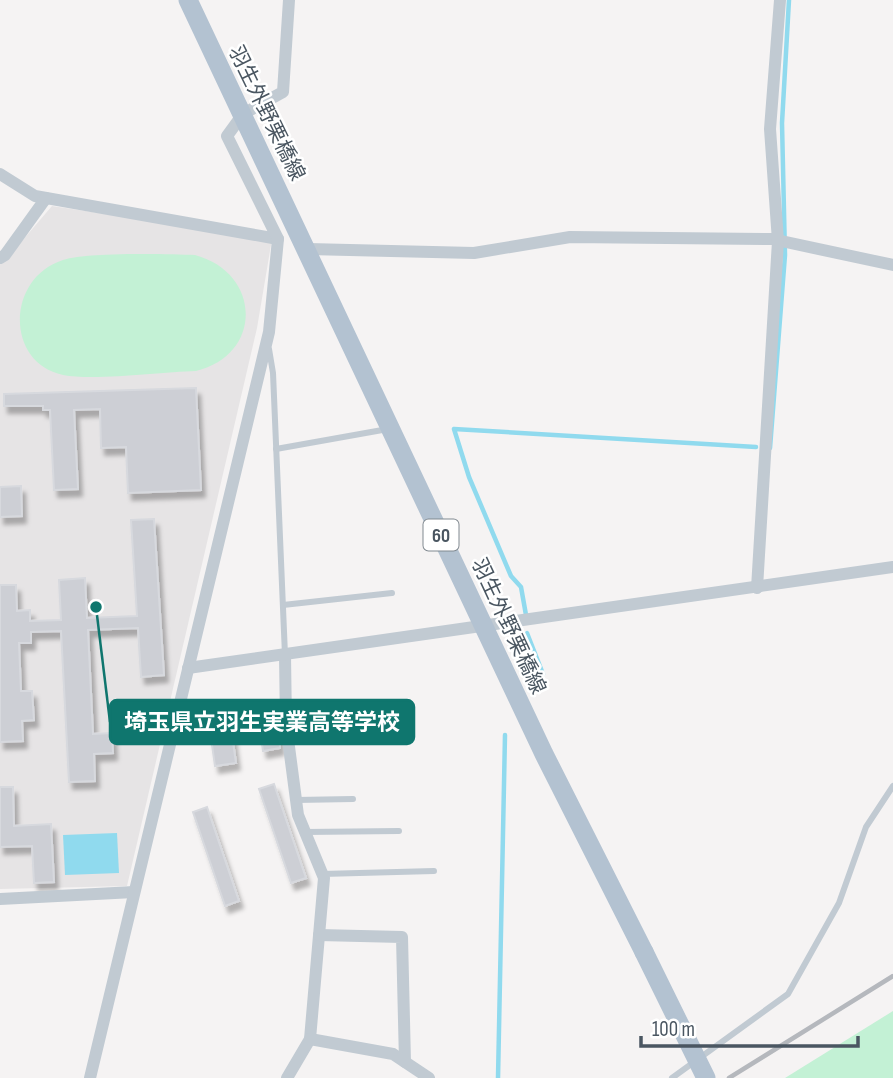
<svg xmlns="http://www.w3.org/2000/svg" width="893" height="1078" font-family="'Sofia Sans Condensed','Noto Sans JP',sans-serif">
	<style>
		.education { fill: #e6e4e5 }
		.green { fill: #c3f1d5 }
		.water { fill: #90daee }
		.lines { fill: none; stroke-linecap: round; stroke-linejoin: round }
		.stream { stroke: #90daee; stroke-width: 4.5 }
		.building { fill: #cdcfd5; stroke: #d7d9de; stroke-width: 2; filter: url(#shadow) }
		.lane { stroke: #c1cad2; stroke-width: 6 }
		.street { stroke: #c1cad2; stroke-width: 12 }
		.primary { stroke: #b3c2d1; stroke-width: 19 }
		.rail { stroke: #b5b8bd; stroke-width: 4.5 }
		.primary-bridge { stroke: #b3c2d1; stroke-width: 19 }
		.labels { text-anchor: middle; stroke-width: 5; stroke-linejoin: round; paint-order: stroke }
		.shield { fill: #fff; stroke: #808990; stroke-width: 2 }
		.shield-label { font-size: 19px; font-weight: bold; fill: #4a5661 }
		.street-label { font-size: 21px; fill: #4a5661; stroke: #fff }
		.leader { fill: none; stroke: #0f766e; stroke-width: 2.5 }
		.callout-dot { fill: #0f766e; stroke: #fff; stroke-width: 2.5 }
		.callout { fill: #0f766e; stroke: #0f766e; stroke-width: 2.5 }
		.callout-label { font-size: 23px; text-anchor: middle; font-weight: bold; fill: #fff }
	</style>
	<defs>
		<filter id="shadow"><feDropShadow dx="4" dy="7" stdDeviation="2" flood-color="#0004"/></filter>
	</defs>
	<rect width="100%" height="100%" fill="#f5f3f3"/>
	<path class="education" d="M52 206 272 239 257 328 127 886 0 889V262H4Z"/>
	<g class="green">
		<path d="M195 255C262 273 263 355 196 371 161 372 94 381 63 375 5 363 6 278 63 260 87 252 167 254 195 255Z"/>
		<path d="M893 1011V1078H785Z"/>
	</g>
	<path class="water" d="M117 833 119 873 65 875 63 835Z"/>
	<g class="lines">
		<g class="stream">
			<path d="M770 448 785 255 782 123 789 0"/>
			<path d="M526 615 521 587 511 576 469 477 454 429 756 447"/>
			<path d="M527 633 543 674"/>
			<path d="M498 1078 505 735"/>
		</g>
	</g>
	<g class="building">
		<path d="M196 388 201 490 128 493 126 447 101 448 100 409 74 410 78 489 54 490 50 410H43V406H4V394Z"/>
		<path d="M21 486 22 516 0 517V487Z"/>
		<path d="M154 519 164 675 141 677 138 628 88 630 93 734 112 733 113 753 94 754 95 781 69 782 61 631 31 632V643H19L21 691H32L34 720 22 721 23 741 0 742V585H16L17 611 30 610V621L61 620 59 580 85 578 87 618 137 616 131 520Z"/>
		<path d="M277 706 280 748 263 751 257 709Z"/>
		<path d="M230 721 236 763 215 766 209 724Z"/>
		<path d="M274 784 306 878 291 883 259 789Z"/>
		<path d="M0 787H13L14 826 51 824 54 882 34 883 32 846 0 847Z"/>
		<path d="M207 807 239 901 225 906 193 812Z"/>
	</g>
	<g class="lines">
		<g class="lane">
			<path d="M269 349 273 373 285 655"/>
			<path d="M276 449 388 429"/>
			<path d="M283 605 392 593"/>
			<path d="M296 800 353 799"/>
			<path d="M305 832 399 831"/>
			<path d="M322 874 434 871"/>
			<path d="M672 1078 788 994 839 903 866 827 893 786"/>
		</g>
		<g class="street">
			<path d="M0 174 35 196 278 239"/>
			<path d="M308 249 474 253 570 237 772 239 893 265"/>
			<path d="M0 258 5 255 46 198"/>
			<path d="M757 588 778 241 770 129 780 0"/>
			<path d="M285 655 286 724 298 815 324 878 310 1039 287 1078"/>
			<path d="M188 668 893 567"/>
			<path d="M0 899 134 892"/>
			<path d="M319 935 402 937 405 1062"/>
			<path d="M310 1039 393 1054 429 1078"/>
			<path d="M90 1078 269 332 278 239 227 136 243 114 283 92 289 0"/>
		</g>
		<path class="primary" d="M188 0 544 754 644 952"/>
		<path class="rail" d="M729 1078 893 976"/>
		<path class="primary-bridge" d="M644 952 706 1078"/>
	</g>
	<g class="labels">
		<rect class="shield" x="423.5" y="519.5" width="35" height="31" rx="5"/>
		<g class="shield-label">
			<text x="441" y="542">60</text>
		</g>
		<g class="street-label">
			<text transform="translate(267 113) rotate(64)" y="7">羽生外野栗橋線</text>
			<text transform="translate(509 626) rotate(65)" y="7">羽生外野栗橋線</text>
		</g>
	</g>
	<path class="leader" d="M96 607L110 722"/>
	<circle class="callout-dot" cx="96" cy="607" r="7"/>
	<rect class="callout" x="110" y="700" width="304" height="44" rx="7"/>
	<g class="callout-label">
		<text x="262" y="730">埼玉県立羽生実業高等学校</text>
	</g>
	<path d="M641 1036v10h217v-10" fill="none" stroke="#4a5661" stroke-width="3.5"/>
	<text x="652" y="1036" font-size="21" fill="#4a5661" stroke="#ffffff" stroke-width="5" paint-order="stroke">100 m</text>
</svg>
